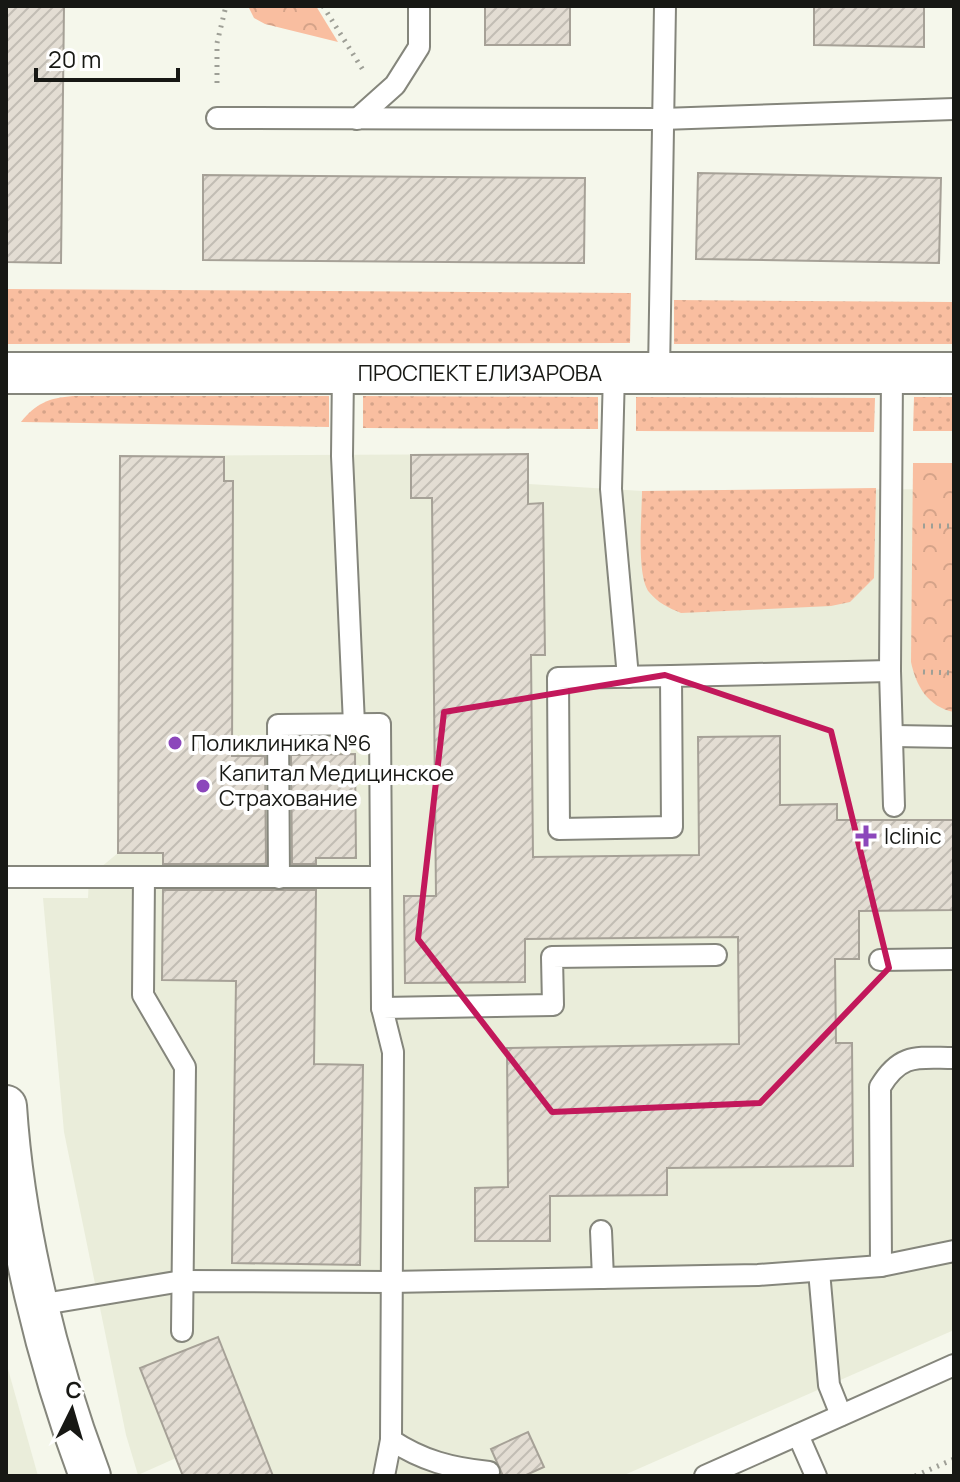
<svg xmlns="http://www.w3.org/2000/svg" width="960" height="1482" font-family="Manrope,sans-serif">
	<style>
		.built { fill: #eaedda }
		.grass { fill: url(#grass-dots) }
		.forest { fill: url(#forest-crowns) }
		.building { fill: url(#building-hatch); stroke: #a6a197; stroke-width: 2 }
		.lines { fill: none; stroke-linecap: round; stroke-linejoin: round }
		.service-casing { stroke: #85867c; stroke-width: 24 }
		.minor-casing { stroke: #85867c; stroke-width: 44 }
		.path { stroke: #9e9f96; stroke-width: 5; stroke-dasharray: 2 6; stroke-linecap: butt }
		.service { stroke: #fff; stroke-width: 20 }
		.minor { stroke: #fff; stroke-width: 40 }
		.marked { fill: none; stroke: #c2185b; stroke-width: 6; stroke-linejoin: round }
		.poi-dot { fill: #8c47bb; stroke: #fff; stroke-width: 3 }
		.labels { text-anchor: middle; stroke-width: 8; stroke-linejoin: round; paint-order: stroke }
		.street-label { font-size: 22px; fill: #171814; stroke: #fff }
		.poi-label { font-size: 22px; fill: #171814; stroke: #fff; text-anchor: start }
	</style>
	<defs>
		<pattern id="grass-dots" width="8" height="8" patternUnits="userSpaceOnUse" patternTransform="scale(2)"><rect width="8" height="8" fill="#f9bea0"/><path d="M2 2h.1M6 6h.1" fill="none" stroke="#d5a389" stroke-width="1.8" stroke-linecap="round"/></pattern>
		<pattern id="forest-crowns" width="20" height="18" patternUnits="userSpaceOnUse" patternTransform="scale(2)"><rect width="20" height="18" fill="#f9bea0"/><path d="M2 6a3 3 0 1 1 6 0M12 15a3 3 0 1 1 6 0" fill="none" stroke="#d5a389"/></pattern>
		<pattern id="building-hatch" width="6" height="6" patternUnits="userSpaceOnUse" patternTransform="scale(2)"><rect width="6" height="6" fill="#e3ddd3"/><path d="M-1 1l2-2M0 6l6-6M5 7l2-2" fill="none" stroke="#c2bdb4"/></pattern>
	</defs>
	<rect width="100%" height="100%" fill="#f5f7eb"/>
	<g class="built">
		<path d="M528 454 529 484 642 491 954 489V1330L622 1476H183L176 1458 138 1475 126 1435 64 1132 43 898H88L89 877 118 853 120 456Z"/>
		<path d="M6 1362 38 1476H6Z"/>
	</g>
	<g class="grass">
		<path d="M6 289 631 293 630 343 6 344Z"/>
		<path d="M674 300 954 302V344H674Z"/>
		<path d="M73 396H329V427L21 422C36 403 49 398 73 396Z"/>
		<path d="M363 396 598 397V429L363 428Z"/>
		<path d="M636 397 875 398 874 432 636 431Z"/>
		<path d="M914 397H954V431H913Z"/>
		<path d="M876 488 874 578 850 602 831 606 681 613C669 608 658 603 649 592 636 575 642 514 642 491Z"/>
	</g>
	<g class="forest">
		<path d="M248 6H316L338 42 265 24 254 18Z"/>
		<path d="M913 463H954V712C928 707 916 686 911 662Z"/>
	</g>
	<g class="building">
		<path d="M6 6H64L61 263 6 262Z"/>
		<rect x="485" y="6" width="85" height="39"/>
		<path d="M814 6H924V47L814 45Z"/>
		<path d="M698 173 941 178 939 263 696 259Z"/>
		<path d="M203 175 585 178 584 263 203 260Z"/>
		<path d="M528 454V504L543 503 545 655H531L533 857 699 855 698 737 780 736V805L837 804V820H954V910L859 911V959H835L836 1043H852L853 1166 667 1168V1195L550 1196V1241H475V1188L508 1187 507 1048 739 1044 738 937 525 939V982L405 983 404 896H436L432 498H411V455Z"/>
		<path d="M120 456 224 457V481H233L232 756H265L266 864H163V853H118Z"/>
		<path d="M355 754 356 858H316V864H292L291 755Z"/>
		<path d="M163 890H316L314 1064 363 1065 360 1265 232 1263 236 981 162 980Z"/>
		<path d="M218 1337 273 1476H183L140 1368Z"/>
		<path d="M528 1432 544 1467 524 1476H503L491 1449Z"/>
	</g>
	<g class="lines">
		<g class="service-casing">
			<g id="service">
				<path d="M217 118 662 119 954 109"/>
				<path d="M357 119 395 85 419 47V6"/>
				<path d="M343 372 342 456 354 724"/>
				<path d="M614 372 611 489 628 677"/>
				<path d="M659 372 665 6"/>
				<path d="M892 373 890 671 894 806"/>
				<path d="M671 676 672 827 559 829 558 678Z"/>
				<path d="M671 676 890 671"/>
				<path d="M894 736 954 737"/>
				<path d="M6 877H381"/>
				<path d="M144 877 143 995 185 1067 182 1331"/>
				<path d="M279 878 278 725 380 724 382 1008"/>
				<path d="M880 960 954 959"/>
				<path d="M601 1231 603 1278"/>
				<path d="M881 1266 880 1087C901 1052 918 1058 954 1058"/>
				<path d="M819 1271 829 1385 841 1415"/>
				<path d="M38 1305 182 1281 390 1282 758 1275 881 1266 954 1251"/>
				<path d="M798 1435 816 1476"/>
				<path d="M391 1440C423 1461 451 1468 489 1472"/>
				<path d="M384 1476 391 1440 393 1052 382 1008 553 1005 552 957 716 955"/>
				<path d="M705 1476 954 1365"/>
			</g>
		</g>
		<g class="minor-casing">
			<g id="minor">
				<path id="s1" d="M6 373H954"/>
				<path d="M6 1106C14 1228 47 1362 90 1476"/>
			</g>
		</g>
		<g class="path">
			<path d="M323 6 363 70"/>
			<path d="M217 83V43L226 6"/>
			<path d="M923 526H954"/>
			<path d="M923 672 954 673"/>
			<path d="M915 1476 954 1459"/>
		</g>
		<use href="#service" class="service"/>
		<use href="#minor" class="minor"/>
	</g>
	<path class="marked" d="M665 675 831 731 889 968 760 1103 552 1112 418 939 444 712Z"/>
	<g class="poi-dot">
		<circle cx="175" cy="743" r="8"/>
		<circle cx="203" cy="786" r="8"/>
		<path d="M862 824h8v8h8v8h-8v8h-8v-8h-8v-8h8z"/>
	</g>
	<g class="labels">
		<g class="street-label">
			<text dy="8" stroke="none"><textPath href="#s1" startOffset="474">ПРОСПЕКТ ЕЛИЗАРОВА</textPath></text>
		</g>
		<g class="poi-label">
			<text x="191" y="751">Поликлиника №6</text>
			<text x="219" y="781">Капитал Медицинское<tspan x="219" dy="25">Страхование</tspan></text>
			<text x="884" y="844">Iclinic</text>
		</g>
	</g>
	<rect width="960" height="1482" fill="none" stroke="#171814" stroke-width="16"/>
	<g transform="translate(72 1410) rotate(5)" stroke="#ffffff" stroke-width="6" paint-order="stroke">
	<path d="M0-6L14 30L0 20L-14 30Z" fill="#171814"/>
	<text y="-12" font-size="22" font-weight="bold" text-anchor="middle" fill="#171814">С</text>
	</g>
	<path d="M36 68v12h142v-12" fill="none" stroke="#171814" stroke-width="4"/>
	<text x="48" y="68" font-size="24" fill="#171814" stroke="#ffffff" stroke-width="6" paint-order="stroke">20 m</text>
</svg>
